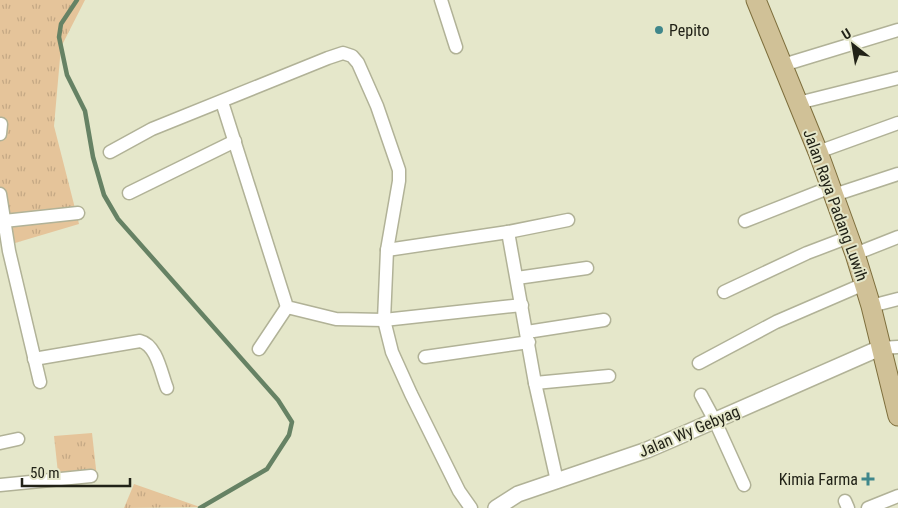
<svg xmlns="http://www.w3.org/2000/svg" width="898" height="508" font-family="'Roboto Condensed',sans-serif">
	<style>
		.grass { fill: url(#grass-tufts) }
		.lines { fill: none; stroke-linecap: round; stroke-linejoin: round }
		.stream { stroke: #668264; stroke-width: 4.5 }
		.minor-casing { stroke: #b1b297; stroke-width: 15 }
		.tertiary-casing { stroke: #b1b297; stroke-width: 18 }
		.primary-casing { stroke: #7e6f3d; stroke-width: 21 }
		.minor { stroke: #fff; stroke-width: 12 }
		.tertiary { stroke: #fff; stroke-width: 15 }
		.primary { stroke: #d0c197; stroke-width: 19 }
		.poi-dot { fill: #3f878b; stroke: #e5e7ca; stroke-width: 2 }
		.labels { text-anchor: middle; stroke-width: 4; stroke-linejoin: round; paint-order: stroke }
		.poi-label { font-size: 16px; fill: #212217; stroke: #e5e7ca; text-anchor: start }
		.street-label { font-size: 16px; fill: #212217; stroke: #e5e7ca }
	</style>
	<defs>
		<pattern id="grass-tufts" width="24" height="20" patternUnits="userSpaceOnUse" patternTransform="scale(1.25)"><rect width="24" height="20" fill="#e5c49a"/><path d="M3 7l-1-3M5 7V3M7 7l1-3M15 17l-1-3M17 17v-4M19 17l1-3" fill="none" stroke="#c4a884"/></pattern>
	</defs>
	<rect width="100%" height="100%" fill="#e5e7ca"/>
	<g class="grass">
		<path d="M0 0H85L61 47 54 126 79 224 15 243 0 197Z"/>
		<path d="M92 433 97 478 59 482 54 436Z"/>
		<path d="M134 484 200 507 124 508Z"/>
	</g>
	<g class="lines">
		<path class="stream" d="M77 0 61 24 59 37 67 75 85 111 93 157 104 195 118 219 278 400 292 422 289 435 267 469 200 508"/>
		<g class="minor-casing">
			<g id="minor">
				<path d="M441 0 456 47"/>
				<path d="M783 65 898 30"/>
				<path d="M222 102 287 307 336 319 384 320 522 305"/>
				<path d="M798 103 898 78"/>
				<path d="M0 134 1 124"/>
				<path d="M110 152 152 129 328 58 343 53 352 56 358 63 377 106 399 170V181L387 250 384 320 392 352 411 394 459 491 471 508"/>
				<path d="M818 152 898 123"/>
				<path d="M129 193 235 141"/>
				<path d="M0 194 9 251 40 382"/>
				<path d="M834 195 898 174"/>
				<path d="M4 221 78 213"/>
				<path d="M745 221 831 187"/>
				<path d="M508 232 535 383 557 481"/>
				<path d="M387 250 508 232 568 220"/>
				<path d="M855 254 898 237"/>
				<path d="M517 278 587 268"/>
				<path d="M724 292 807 253 849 237"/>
				<path d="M871 306 898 299"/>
				<path d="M527 332 604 320"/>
				<path d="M880 348 898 347"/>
				<path d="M259 349 287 307"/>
				<path d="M425 357 529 342"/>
				<path d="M34 359 140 341C157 345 161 373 167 388"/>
				<path d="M699 363 776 322 864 284"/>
				<path d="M535 383 609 376"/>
				<path d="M701 395 715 421 744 485"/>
				<path d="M0 443 18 439"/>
				<path d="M0 485 91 476"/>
				<path d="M845 501 848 508"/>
				<path d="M868 508 898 496"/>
			</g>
		</g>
		<g class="tertiary-casing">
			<path id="tertiary" d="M496 508 518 494 647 450 675 438 880 348"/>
		</g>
		<g class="primary-casing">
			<path id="primary" d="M756 0 818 152 855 254 871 306 898 416"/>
		</g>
		<use href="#minor" class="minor"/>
		<use href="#tertiary" class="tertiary"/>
		<use href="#primary" class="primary"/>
	</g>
	<g class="poi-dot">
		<circle cx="659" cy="30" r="5"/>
		<path d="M865.5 471.5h5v5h5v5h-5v5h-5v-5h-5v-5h5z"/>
	</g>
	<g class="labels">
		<g class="poi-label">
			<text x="669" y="36">Pepito</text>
			<text x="858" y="485" text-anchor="end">Kimia Farma</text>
		</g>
		<g class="street-label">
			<text transform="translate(836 205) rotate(70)" y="6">Jalan Raya Padang Luwih</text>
			<text transform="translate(689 431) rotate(-23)" y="6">Jalan Wy Gebyag</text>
		</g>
	</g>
	<g transform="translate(853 45) rotate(329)" stroke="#e5e7ca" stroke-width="4" paint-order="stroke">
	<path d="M0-4L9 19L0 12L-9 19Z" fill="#212217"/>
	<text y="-8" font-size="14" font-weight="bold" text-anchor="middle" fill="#212217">U</text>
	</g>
	<path d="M22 478v8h108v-8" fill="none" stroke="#212217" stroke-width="2.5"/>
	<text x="30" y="478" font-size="15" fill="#212217" stroke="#e5e7ca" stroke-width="4" paint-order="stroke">50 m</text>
</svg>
